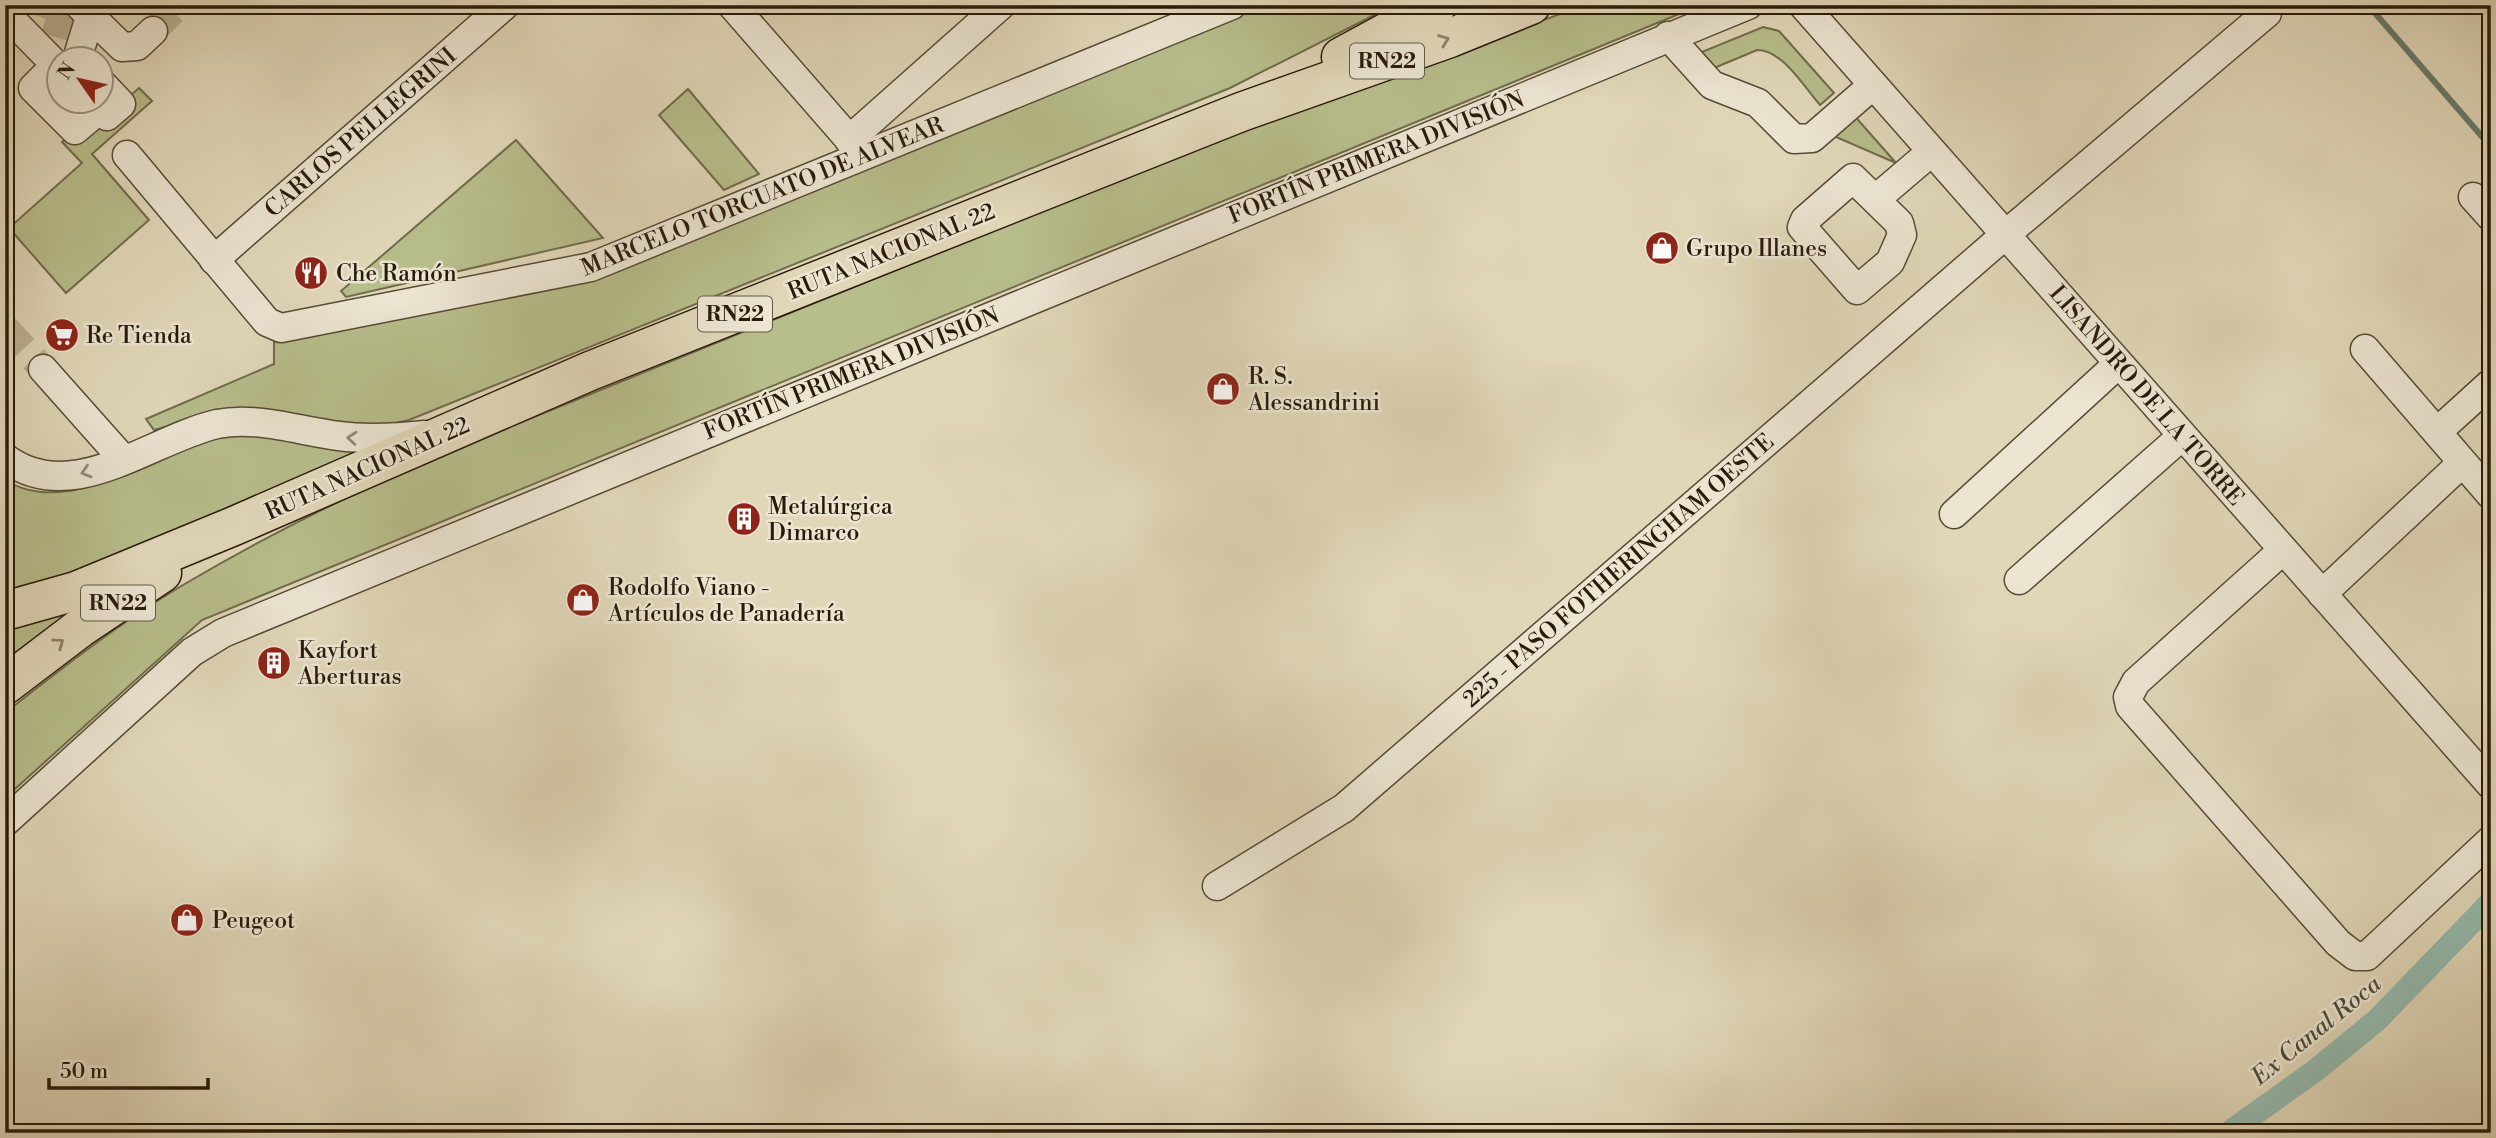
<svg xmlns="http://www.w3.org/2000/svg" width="2496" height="1138" font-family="'Libre Bodoni',serif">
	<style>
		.green { fill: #b7bd8b; stroke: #706c4b; stroke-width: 2 }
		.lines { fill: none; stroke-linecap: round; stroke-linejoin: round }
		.stream { stroke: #697a6c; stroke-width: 6 }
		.canal { stroke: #94baac; stroke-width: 23 }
		.minor-tunnel { stroke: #bbb196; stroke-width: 28; stroke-dasharray: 28 14; stroke-linecap: butt }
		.minor-casing { stroke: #574a36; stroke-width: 31 }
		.highway-casing { stroke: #291b0b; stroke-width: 41 }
		.minor { stroke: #ebe5d2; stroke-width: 28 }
		.highway { stroke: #e0d7b9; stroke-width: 38 }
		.oneway { stroke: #8e826b }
		.oneway2 { stroke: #948a78 }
		.labels { text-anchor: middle; stroke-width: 5; stroke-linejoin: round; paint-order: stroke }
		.shield { fill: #ebe5d2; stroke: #635847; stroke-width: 2 }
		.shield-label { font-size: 21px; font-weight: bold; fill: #291b0b }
		.street-label { font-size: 23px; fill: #291b0b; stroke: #ebe5d2 }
		.poi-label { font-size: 23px; fill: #291b0b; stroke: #ebe5d2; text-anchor: start }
		.water-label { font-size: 24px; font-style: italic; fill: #494b3b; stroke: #ebe5d2 }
	</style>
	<rect width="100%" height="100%" fill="#e0d7b9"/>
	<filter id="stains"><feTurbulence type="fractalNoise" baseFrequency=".00286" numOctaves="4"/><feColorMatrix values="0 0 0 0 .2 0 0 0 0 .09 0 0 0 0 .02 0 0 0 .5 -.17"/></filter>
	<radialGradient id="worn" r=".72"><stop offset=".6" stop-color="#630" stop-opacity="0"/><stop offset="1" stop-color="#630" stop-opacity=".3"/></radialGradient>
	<g class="green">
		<path d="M1255 5H1394L1230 88 409 420 383 426 194 419 154 430 146 419 274 364V342L600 276Z"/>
		<path d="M1586 5H1701L202 620 5 798V713C62 668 121 622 183 585 262 538 343 498 426 461L1306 103Z"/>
		<path d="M1763 27 1779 31 1834 93 1820 105C1804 87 1783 50 1757 50L1707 71 1692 56Z"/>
		<path d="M139 88 152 101 92 154 149 220 66 293 9 228 82 163 62 142 100 109 107 116Z"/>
		<path d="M688 89 759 174 724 190 659 115Z"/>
		<path d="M1852 113 1896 163 1829 134Z"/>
		<path d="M516 140 603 238 346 297 341 291Z"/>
		<path d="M228 430 365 449 142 549 5 595V480C28 494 50 494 75 490Z"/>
		<path d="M85 601 5 673V626Z"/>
	</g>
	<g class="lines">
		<path class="stream" d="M2368 5 2491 147"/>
		<path class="canal" d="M2228 1133 2316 1070 2377 1020 2491 902"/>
		<g class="minor-tunnel">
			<path d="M32 14 35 5"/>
			<path d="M153 31 179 5"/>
			<path d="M55 37 64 5"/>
			<path d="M5 328 43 369"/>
		</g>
		<g class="minor-casing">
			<g id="minor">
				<path d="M79 5 122 47 137 46 153 31"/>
				<path d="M732 5 862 154"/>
				<path d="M1803 5 2491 785"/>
				<path d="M5 13 56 65 33 88 75 130 100 109 107 116 121 104 102 84"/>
				<path d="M1668 36 1712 85 1758 103 1794 139 1812 138 1873 85"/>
				<path d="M77 59 90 17"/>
				<path d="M849 140 1001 5"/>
				<path d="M127 155 267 322 281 328 591 267 1232 5"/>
				<path d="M1853 178 1899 223 1902 235 1890 262 1857 290 1802 227 1805 220Z"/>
				<path d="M2473 197 2491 217"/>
				<path d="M1877 198 1931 152"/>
				<path d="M214 260 505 5"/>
				<path d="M2365 349 2491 495"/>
				<path d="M43 369 123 459"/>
				<path d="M2437 432 2491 383"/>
				<path d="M5 458C72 508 149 440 217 424 257 416 299 431 339 436 368 440 396 438 425 435"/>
				<path d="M1954 514 2118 364"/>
				<path d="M2283 550 2136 682 2128 697 2130 706 2338 943 2355 956H2367L2491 840"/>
				<path d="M2019 580 2182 436"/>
				<path d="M2322 594 2462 463"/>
				<path d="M5 822 192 652 223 633 1748 5"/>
				<path d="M1217 886 1344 808 2005 235 2267 13"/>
			</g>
		</g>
		<g class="highway-casing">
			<g id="highway">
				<path d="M1341 57 1437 5"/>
				<path d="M5 611 76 591 234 526 590 371 1241 112 1450 38 1531 5"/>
				<path d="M5 685 80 628 162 573"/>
			</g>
		</g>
		<use href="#minor" class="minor"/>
		<use href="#highway" class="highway"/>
	</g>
	<defs><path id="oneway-chevron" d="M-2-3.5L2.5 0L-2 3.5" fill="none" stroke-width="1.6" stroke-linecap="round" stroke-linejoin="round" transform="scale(1.75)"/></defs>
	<g class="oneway">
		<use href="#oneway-chevron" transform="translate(1444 40) rotate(-21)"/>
		<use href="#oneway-chevron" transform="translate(59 643) rotate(-36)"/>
	</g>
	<g class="oneway2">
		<use href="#oneway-chevron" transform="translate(352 438) rotate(-175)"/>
		<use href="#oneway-chevron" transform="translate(86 472) rotate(163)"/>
	</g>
	<defs>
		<g id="shop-disc" transform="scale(1.75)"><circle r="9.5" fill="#8f2418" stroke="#ebe5d2"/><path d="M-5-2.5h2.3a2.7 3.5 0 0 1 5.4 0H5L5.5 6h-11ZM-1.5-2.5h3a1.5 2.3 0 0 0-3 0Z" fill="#fff"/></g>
		<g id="restaurant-disc" transform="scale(1.75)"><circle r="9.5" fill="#8f2418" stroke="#ebe5d2"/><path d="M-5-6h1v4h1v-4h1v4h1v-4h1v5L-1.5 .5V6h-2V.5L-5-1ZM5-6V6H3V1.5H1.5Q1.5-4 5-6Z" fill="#fff"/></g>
		<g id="supermarket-disc" transform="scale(1.75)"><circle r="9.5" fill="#8f2418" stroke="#ebe5d2"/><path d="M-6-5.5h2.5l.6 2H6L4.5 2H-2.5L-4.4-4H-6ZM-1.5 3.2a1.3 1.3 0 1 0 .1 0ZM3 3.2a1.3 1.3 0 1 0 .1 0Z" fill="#fff"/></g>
		<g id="building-disc" transform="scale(1.75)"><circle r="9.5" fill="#8f2418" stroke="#ebe5d2"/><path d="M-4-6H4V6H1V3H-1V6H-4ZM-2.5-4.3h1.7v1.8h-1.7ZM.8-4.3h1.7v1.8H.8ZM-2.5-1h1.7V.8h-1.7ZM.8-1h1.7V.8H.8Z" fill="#fff"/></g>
	</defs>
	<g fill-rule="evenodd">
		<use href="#shop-disc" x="1662" y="248"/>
		<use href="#restaurant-disc" x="311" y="273"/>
		<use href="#supermarket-disc" x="62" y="335"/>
		<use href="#shop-disc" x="1223" y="389"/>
		<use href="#building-disc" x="744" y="519"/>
		<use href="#shop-disc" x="583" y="600"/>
		<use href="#building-disc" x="274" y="663"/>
		<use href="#shop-disc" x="187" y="920"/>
	</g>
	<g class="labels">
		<g class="shield">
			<rect x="1350" y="43.5" width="74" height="35" rx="5"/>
			<rect x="698" y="296.5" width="74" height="35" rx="5"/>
			<rect x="81" y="585.5" width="74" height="35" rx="5"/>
		</g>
		<g class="shield-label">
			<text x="1387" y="68">RN22</text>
			<text x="735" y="321">RN22</text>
			<text x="118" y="610">RN22</text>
		</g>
		<g class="street-label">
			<text transform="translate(360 132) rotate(-41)" y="8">CARLOS PELLEGRINI</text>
			<text transform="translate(1376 157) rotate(-22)" y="8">FORTÍN PRIMERA DIVISIÓN</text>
			<text transform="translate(762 196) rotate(-22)" y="8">MARCELO TORCUATO DE ALVEAR</text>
			<text transform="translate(891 251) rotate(-22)" y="8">RUTA NACIONAL 22</text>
			<text transform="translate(851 373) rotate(-22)" y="8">FORTÍN PRIMERA DIVISIÓN</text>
			<text transform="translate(2147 395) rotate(49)" y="8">LISANDRO DE LA TORRE</text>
			<text transform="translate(367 468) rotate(-24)" y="8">RUTA NACIONAL 22</text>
			<text transform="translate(1618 570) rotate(-41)" y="8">225 - PASO FOTHERINGHAM OESTE</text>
		</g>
		<g class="poi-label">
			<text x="1686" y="256">Grupo Illanes</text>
			<text x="336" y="281">Che Ramón</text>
			<text x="86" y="343">Re Tienda</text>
			<text x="1248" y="384">R. S.<tspan x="1248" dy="26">Alessandrini</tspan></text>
			<text x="768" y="514">Metalúrgica<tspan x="768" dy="26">Dimarco</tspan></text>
			<text x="608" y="595">Rodolfo Viano -<tspan x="608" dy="26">Artículos de Panadería</tspan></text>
			<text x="298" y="658">Kayfort<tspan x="298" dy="26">Aberturas</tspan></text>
			<text x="212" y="928">Peugeot</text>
		</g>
		<g class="water-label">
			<text transform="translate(2316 1030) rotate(-39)" y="8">Ex Canal Roca</text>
		</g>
	</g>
	<rect width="2496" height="1138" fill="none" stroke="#e0d7b9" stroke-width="28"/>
	<rect x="7" y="7" width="2482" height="1124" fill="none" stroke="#291b0b" stroke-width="3.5"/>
	<rect x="14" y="14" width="2468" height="1110" fill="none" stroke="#291b0b" stroke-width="2"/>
	<g transform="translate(80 80) rotate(304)"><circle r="33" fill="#ebe5d2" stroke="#9d9482" stroke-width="2"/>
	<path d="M0-5L12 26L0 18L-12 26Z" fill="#8f2418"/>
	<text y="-10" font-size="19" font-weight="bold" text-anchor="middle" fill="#291b0b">N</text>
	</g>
	<path d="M49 1078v10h159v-10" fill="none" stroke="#291b0b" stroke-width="3.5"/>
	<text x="60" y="1078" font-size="21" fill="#291b0b" stroke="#ebe5d2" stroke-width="5" paint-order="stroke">50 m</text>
	<rect width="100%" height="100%" filter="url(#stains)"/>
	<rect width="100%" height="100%" fill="url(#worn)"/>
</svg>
